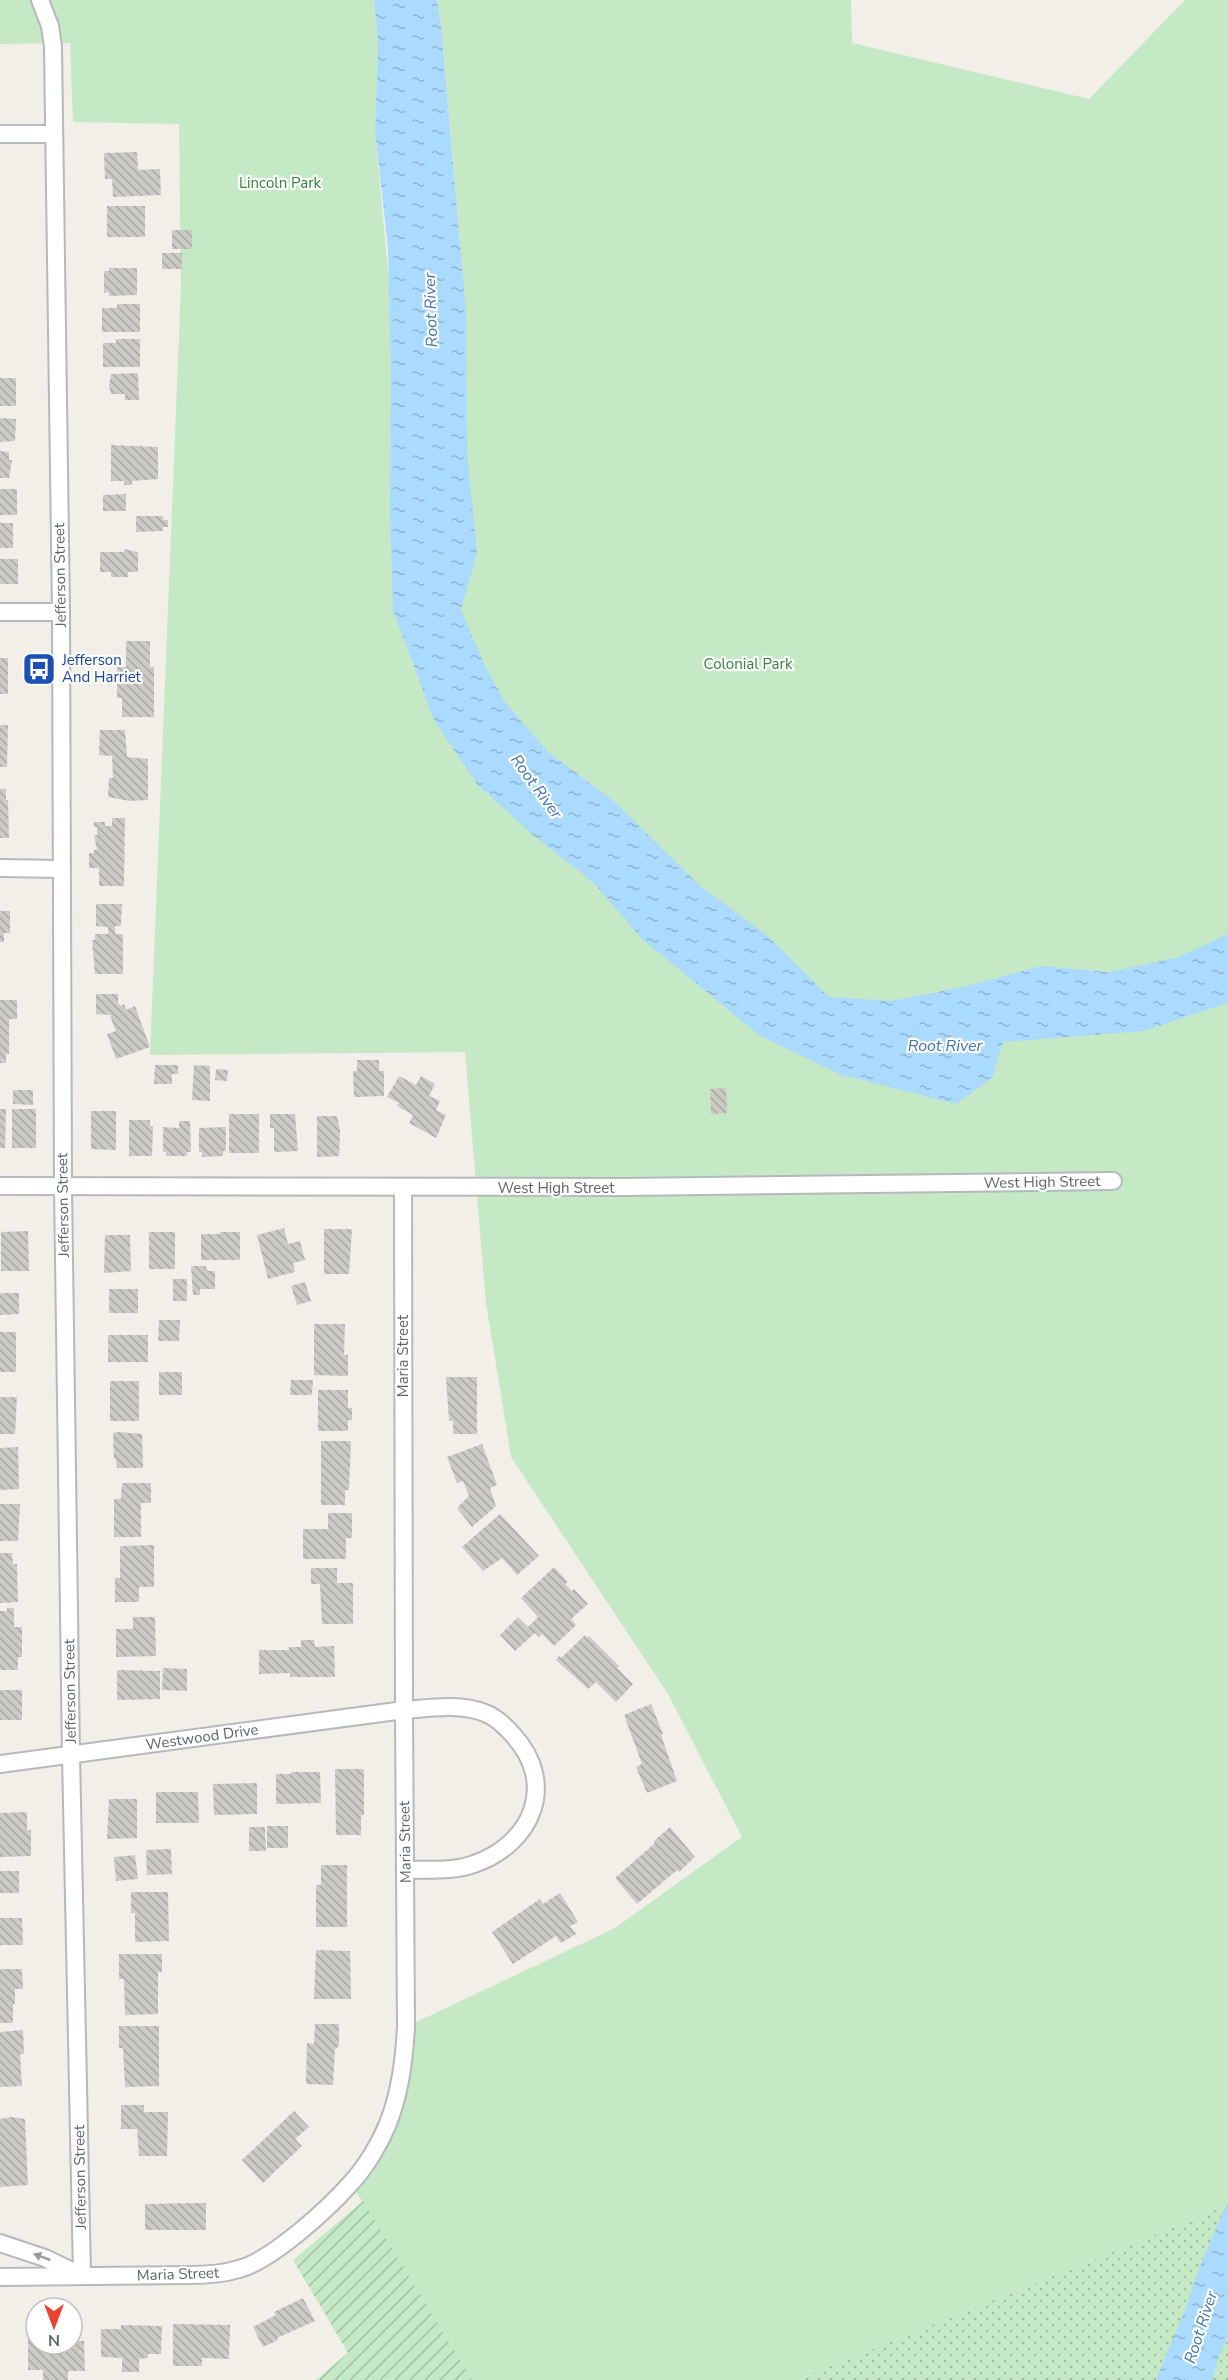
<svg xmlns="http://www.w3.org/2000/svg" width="1228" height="2380" font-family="'Nunito Sans',sans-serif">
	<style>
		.grass { fill: url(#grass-dots) }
		.park { fill: #c5e8c5 }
		.garden { fill: url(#garden-furrows) }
		.water { fill: url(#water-ripples) }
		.building { fill: url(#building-back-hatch) }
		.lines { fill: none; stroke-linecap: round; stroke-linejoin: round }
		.minor-casing { stroke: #b5b8bc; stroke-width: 20 }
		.minor { stroke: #fff; stroke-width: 16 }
		.oneway { fill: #979a9d }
		.labels { text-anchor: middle; stroke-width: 4.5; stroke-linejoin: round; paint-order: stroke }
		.park-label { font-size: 15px; fill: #348238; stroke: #fff }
		.street-label { font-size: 15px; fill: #5f6368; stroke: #fff }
		.transit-label { font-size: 15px; fill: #164399; stroke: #fff; text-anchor: start }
		.water-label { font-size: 16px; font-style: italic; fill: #4174aa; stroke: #fff }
	</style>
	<defs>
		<pattern id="grass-dots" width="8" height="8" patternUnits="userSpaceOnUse" patternTransform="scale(1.5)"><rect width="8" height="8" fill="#c5e8c5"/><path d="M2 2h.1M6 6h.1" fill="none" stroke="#a3c0a4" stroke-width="1.8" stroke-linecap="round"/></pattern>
		<pattern id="garden-furrows" width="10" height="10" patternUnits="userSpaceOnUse" patternTransform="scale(1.5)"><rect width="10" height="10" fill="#c5e8c5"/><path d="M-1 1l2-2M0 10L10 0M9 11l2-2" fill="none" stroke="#a3c0a4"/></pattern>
		<pattern id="water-ripples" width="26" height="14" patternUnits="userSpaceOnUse" patternTransform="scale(1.5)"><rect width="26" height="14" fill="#aadaff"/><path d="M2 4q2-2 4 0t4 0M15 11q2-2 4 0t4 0" fill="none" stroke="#8eb4d2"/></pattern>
		<pattern id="building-back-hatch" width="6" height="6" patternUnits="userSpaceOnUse" patternTransform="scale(1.5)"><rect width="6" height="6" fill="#cccac5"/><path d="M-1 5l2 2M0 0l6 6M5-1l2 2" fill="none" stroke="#a9a8a4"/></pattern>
	</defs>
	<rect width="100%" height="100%" fill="#f1efe8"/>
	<path class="grass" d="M1228 2205V2380H796Z"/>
	<path class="park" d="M0 0H374L378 41 375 132 389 281 463 277 441 26 437 0H851L852 43 1089 99 1185 0H1228V2205L796 2380H472L351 2183 387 2128 406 2027 615 1928 742 1837 668 1694 511 1457 486 1303 465 1052 150 1055 181 286 179 124 73 122 70 43 0 44Z"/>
	<path class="garden" d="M363 2201 472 2380H316L348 2353 293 2260Z"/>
	<g class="water">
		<path d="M374 0H437L441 26 466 312 467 453 477 552 461 610 484 664 505 702 548 752 615 802 699 885 769 937 829 997 892 1001 963 987 1041 966 1109 972 1179 957 1228 934V1003L1144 1031 1003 1042 992 1078 956 1104 839 1074 759 1035 642 939 593 882 533 835 477 784 434 720 393 610 390 513 391 375 388 248 375 132 378 41Z"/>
		<path d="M1228 2201V2336L1219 2355 1212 2380H1156L1185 2310 1202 2261Z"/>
	</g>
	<g class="building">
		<path d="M137 152 138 170 160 169 161 195 113 197 112 179H105L104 153Z"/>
		<rect x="107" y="206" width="38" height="31"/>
		<rect x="172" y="230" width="20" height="19"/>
		<rect x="162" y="253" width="20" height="16"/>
		<path d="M109 268H137V295L109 296V292L104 293V271H109Z"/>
		<path d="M117 304H140V332H102V308H117Z"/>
		<path d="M116 339H140V367H103V343H116Z"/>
		<path d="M138 373 139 400H125V394H111L109 386 111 374Z"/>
		<rect x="0" y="378" width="16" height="28"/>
		<path d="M0 418 16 419 15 441 0 442Z"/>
		<path d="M111 445 158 447V479L132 481V485H124V481H111Z"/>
		<path d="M0 451 9 452V460H12L9 478H0Z"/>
		<rect x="0" y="489" width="17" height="26"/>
		<path d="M126 494V511H103V495Z"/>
		<path d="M136 516H163V520H168V527H163V531L136 532Z"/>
		<rect x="0" y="523" width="13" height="25"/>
		<path d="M124 549 138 552V572H128V577H111V572H100V552H124Z"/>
		<rect x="0" y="559" width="18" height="25"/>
		<path d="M126 641H150V667H154V717H122V698H117V667H126Z"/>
		<rect x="0" y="658" width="8" height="36"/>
		<path d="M0 725H8L7 767H0Z"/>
		<path d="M100 730H125L127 757 148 759V800L130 801 108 797 109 778H113L112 756 99 755Z"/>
		<path d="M0 789H6V800H8L9 838H0Z"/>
		<path d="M112 818H125L124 886H99V868H89V853H94V850H97L94 835H97V827H94V822H105V826H112Z"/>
		<path d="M96 904H122L121 926H115V934H123V974H95L92 940H95V934H108V927L96 926Z"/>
		<path d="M0 911H10V933H4V942H0Z"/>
		<path d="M96 994H118V1003L121 1006 124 1004 126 1010 135 1006 150 1047 116 1059 107 1034 116 1031 110 1016 112 1015 96 1014Z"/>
		<path d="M0 1000H17V1019H9V1054H6V1063H0Z"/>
		<path d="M357 1060H379V1071H384V1096L354 1097 353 1071H357Z"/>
		<path d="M155 1065H178V1074H172V1084H154Z"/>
		<path d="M194 1065 210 1066V1101L192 1100Z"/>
		<path d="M216 1069 228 1070 227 1081 215 1080Z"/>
		<path d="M399 1076 416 1085 421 1076 435 1084 429 1096 440 1101 436 1110 446 1115 436 1138 409 1123 413 1115 397 1106 399 1103 387 1097Z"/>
		<path d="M726 1088 727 1113 711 1114 710 1089Z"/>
		<path d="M13 1090H33V1105L13 1104Z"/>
		<path d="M0 1109H6L5 1148H0Z"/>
		<rect x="12" y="1109" width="24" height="39"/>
		<path d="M91 1111H116V1150L91 1149Z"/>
		<rect x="229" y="1114" width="30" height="39"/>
		<path d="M270 1114H295L298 1151 274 1152V1128H270Z"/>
		<path d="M317 1116H337L340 1131 339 1156 317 1157Z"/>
		<path d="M129 1120H150V1126H153L152 1156H129Z"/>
		<path d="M179 1121H190L191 1152H187V1156H166V1152H163V1127L179 1128Z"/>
		<path d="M226 1127V1151H223V1156L202 1157V1152H199V1128Z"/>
		<path d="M284 1228 288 1244 300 1241 305 1260 293 1263 295 1272 268 1279 257 1235Z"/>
		<path d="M324 1229H352L349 1274H324Z"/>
		<path d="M28 1231 29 1271H1V1232Z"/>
		<rect x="149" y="1232" width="26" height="37"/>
		<path d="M220 1232H240V1260H201V1234H220Z"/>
		<path d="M105 1235H130L131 1271 104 1273Z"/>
		<path d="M191 1266H205L208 1271H215V1289H200V1295H193Z"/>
		<rect x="173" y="1279" width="14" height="22"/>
		<path d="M305 1282 311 1301 297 1305 291 1286Z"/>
		<rect x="109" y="1289" width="29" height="24"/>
		<path d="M0 1293H19V1314L0 1315Z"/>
		<path d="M159 1320H180L179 1341H158Z"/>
		<path d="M314 1324H345L344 1355H348V1376L314 1375Z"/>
		<rect x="0" y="1332" width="16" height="40"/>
		<rect x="108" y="1335" width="40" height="27"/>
		<rect x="159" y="1372" width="23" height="23"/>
		<path d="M446 1377H477V1434H453V1421H449Z"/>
		<path d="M291 1380H313L312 1395H290Z"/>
		<rect x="110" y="1381" width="29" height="40"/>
		<path d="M318 1390H348V1408H352V1420H348V1431H318Z"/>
		<path d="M0 1397H17L15 1434H0Z"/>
		<path d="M118 1432 142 1434 143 1468H117L116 1459H114L113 1433Z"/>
		<path d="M321 1441H351L349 1490H345V1505H321Z"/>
		<path d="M482 1444 497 1485 490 1488 496 1506 472 1527 457 1508 469 1496 463 1481 457 1483 447 1457Z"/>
		<path d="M18 1447 19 1489 0 1490V1448Z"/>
		<path d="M122 1483H151V1503H141V1537H114V1499H121Z"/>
		<path d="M0 1504H20L18 1541H0Z"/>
		<path d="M328 1513H352V1538H346V1559H303V1529H328Z"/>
		<path d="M500 1514 539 1556 517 1575 502 1558 483 1571 462 1547Z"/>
		<path d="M154 1545V1587H139V1602H115V1578H120V1546Z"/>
		<path d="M0 1553H12L13 1564H17L18 1602 0 1603Z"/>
		<path d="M554 1567 568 1582 565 1584 572 1591 574 1589 588 1604 571 1619 576 1625 554 1646 542 1634 539 1637 535 1633 515 1651 500 1635 518 1617 528 1627 538 1617 521 1598Z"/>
		<path d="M311 1568H337V1583H353V1624H322L320 1584H311Z"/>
		<path d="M7 1608H14V1627H22V1657H18V1670H0V1611H7Z"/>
		<path d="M133 1617H155L156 1656 116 1657V1629H133Z"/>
		<path d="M585 1635 587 1638 589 1636 619 1666 617 1668 633 1684 616 1702 596 1682 588 1689 556 1660 559 1656 561 1658Z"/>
		<path d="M301 1640H314L315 1647 334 1646 335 1677H290V1673L259 1674V1650H289V1647H301Z"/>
		<path d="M163 1668 187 1669V1691L162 1690Z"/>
		<path d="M117 1670 160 1671V1699L117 1700Z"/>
		<rect x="0" y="1690" width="22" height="30"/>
		<path d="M651 1704 663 1734 661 1735 677 1781 647 1793 636 1767 642 1764 624 1715Z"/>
		<path d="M335 1769H364V1815H361V1835H336Z"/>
		<path d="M291 1772H320L321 1803 276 1804V1774H291Z"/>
		<path d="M257 1783V1814L214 1815 213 1784Z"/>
		<path d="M156 1792H198L199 1823H156Z"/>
		<path d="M109 1799H137V1838L107 1839Z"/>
		<path d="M27 1812V1830H31V1856L0 1857V1813Z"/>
		<rect x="267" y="1826" width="21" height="22"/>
		<path d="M249 1827H265L266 1851H249Z"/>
		<path d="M670 1827 695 1857 679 1872 677 1870 637 1904 615 1878 655 1843 654 1841Z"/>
		<path d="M171 1849 172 1874 147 1875 146 1850Z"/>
		<path d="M135 1855 138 1879 116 1881 114 1857Z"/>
		<path d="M321 1865H347V1927H316V1885H321Z"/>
		<rect x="0" y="1871" width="19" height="22"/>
		<path d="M131 1892H168L169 1941 135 1942V1913H131Z"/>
		<path d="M560 1893 578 1922 570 1926 576 1934 561 1943 556 1936 513 1964 492 1932 540 1899 543 1904Z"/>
		<path d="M0 1918H22L23 1945H0Z"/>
		<path d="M316 1950 350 1951 351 1999H314Z"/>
		<path d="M119 1954H162V1972H158V2014L125 2015 124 1979H119Z"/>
		<path d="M0 1969H22L23 1989H15V2004H13V2023H0Z"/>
		<path d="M315 2024H339V2046L335 2049 333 2085 306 2084 307 2043 314 2044Z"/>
		<path d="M119 2026H159V2086L125 2087 123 2048H119Z"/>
		<path d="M23 2030 24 2054H20L22 2086 0 2087V2032Z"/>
		<path d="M121 2105H144V2112H168L167 2156H139L137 2129H121Z"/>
		<path d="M294 2111 309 2127 295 2139 302 2146 263 2183 242 2160Z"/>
		<path d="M11 2117 25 2119 28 2185 0 2187V2119Z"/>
		<path d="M196 2203H206V2230H145V2204Z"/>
		<path d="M303 2298 315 2321 277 2338 278 2340 263 2347 253 2327 276 2315 274 2312Z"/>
		<path d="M173 2324 230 2325 229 2359 202 2358V2366H173Z"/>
		<path d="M28 2325H36V2344H72V2341H84L85 2371H68V2380H43V2370H28Z"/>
		<path d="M121 2325 162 2326 161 2354H148V2358L139 2359V2372H122V2358L101 2357V2329H121Z"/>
	</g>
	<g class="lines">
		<g class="minor-casing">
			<g id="minor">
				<path d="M40 0 50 26 53 47 61 612 63 1187 71 1755 82 2275"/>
				<path d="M0 134H54"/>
				<path d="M0 612H61"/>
				<path d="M0 868 61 869"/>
				<path d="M0 1186 625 1187 1113 1181"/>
				<path d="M0 1764 404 1710C430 1708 460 1703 485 1713 496 1717 506 1727 513 1735 558 1784 532 1844 474 1864 453 1872 427 1869 405 1870"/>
				<path d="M0 2243 45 2258 78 2274"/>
				<path d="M0 2277 189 2275C205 2275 223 2274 239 2269 272 2260 327 2210 351 2183 365 2168 379 2145 387 2126 400 2094 404 2061 406 2027L404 1710 403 1188"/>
			</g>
		</g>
		<use href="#minor" class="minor"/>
	</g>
	<defs><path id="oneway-solid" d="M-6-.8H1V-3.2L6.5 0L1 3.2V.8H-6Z" transform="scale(1.5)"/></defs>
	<use class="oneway" href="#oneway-solid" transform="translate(42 2257) rotate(-159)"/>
	<defs>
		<g id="bus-square" transform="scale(1.725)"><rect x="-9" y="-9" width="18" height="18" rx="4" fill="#1a4fb4" stroke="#fff"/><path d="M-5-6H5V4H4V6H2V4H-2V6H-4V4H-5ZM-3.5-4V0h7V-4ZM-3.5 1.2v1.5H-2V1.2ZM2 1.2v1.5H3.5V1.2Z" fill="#fff"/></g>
	</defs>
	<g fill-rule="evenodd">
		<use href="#bus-square" x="39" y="669"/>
	</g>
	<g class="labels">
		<g class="park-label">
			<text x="280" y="188">Lincoln Park</text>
			<text x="748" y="669">Colonial Park</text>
		</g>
		<g class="street-label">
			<text transform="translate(60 575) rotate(-91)" y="5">Jefferson Street</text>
			<text transform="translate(1042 1182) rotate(-1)" y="5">West High Street</text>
			<text x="556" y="1193">West High Street</text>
			<text transform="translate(63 1205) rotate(-91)" y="5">Jefferson Street</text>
			<text transform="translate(403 1356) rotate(-90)" y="5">Maria Street</text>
			<text transform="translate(70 1691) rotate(-91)" y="5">Jefferson Street</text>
			<text transform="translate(202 1737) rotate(-8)" y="5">Westwood Drive</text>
			<text transform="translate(405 1842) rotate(-91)" y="5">Maria Street</text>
			<text transform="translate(80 2177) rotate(-91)" y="5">Jefferson Street</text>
			<text transform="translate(178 2274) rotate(-2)" y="5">Maria Street</text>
		</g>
		<g class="transit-label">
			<text x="62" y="665">Jefferson<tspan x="62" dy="17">And Harriet</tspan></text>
		</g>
		<g class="water-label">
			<text transform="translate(430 310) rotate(-92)" y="6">Root River</text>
			<text transform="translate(537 786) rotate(54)" y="6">Root River</text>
			<text x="945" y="1051">Root River</text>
			<text transform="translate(1200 2327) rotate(-72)" y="6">Root River</text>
		</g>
	</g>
	<g transform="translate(54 2326) rotate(180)"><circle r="28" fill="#ffffff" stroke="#bfc1c3" stroke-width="1.5"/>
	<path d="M0-4.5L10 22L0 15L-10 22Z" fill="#ea4335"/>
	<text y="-9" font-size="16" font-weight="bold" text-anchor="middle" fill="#5f6368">N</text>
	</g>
</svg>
